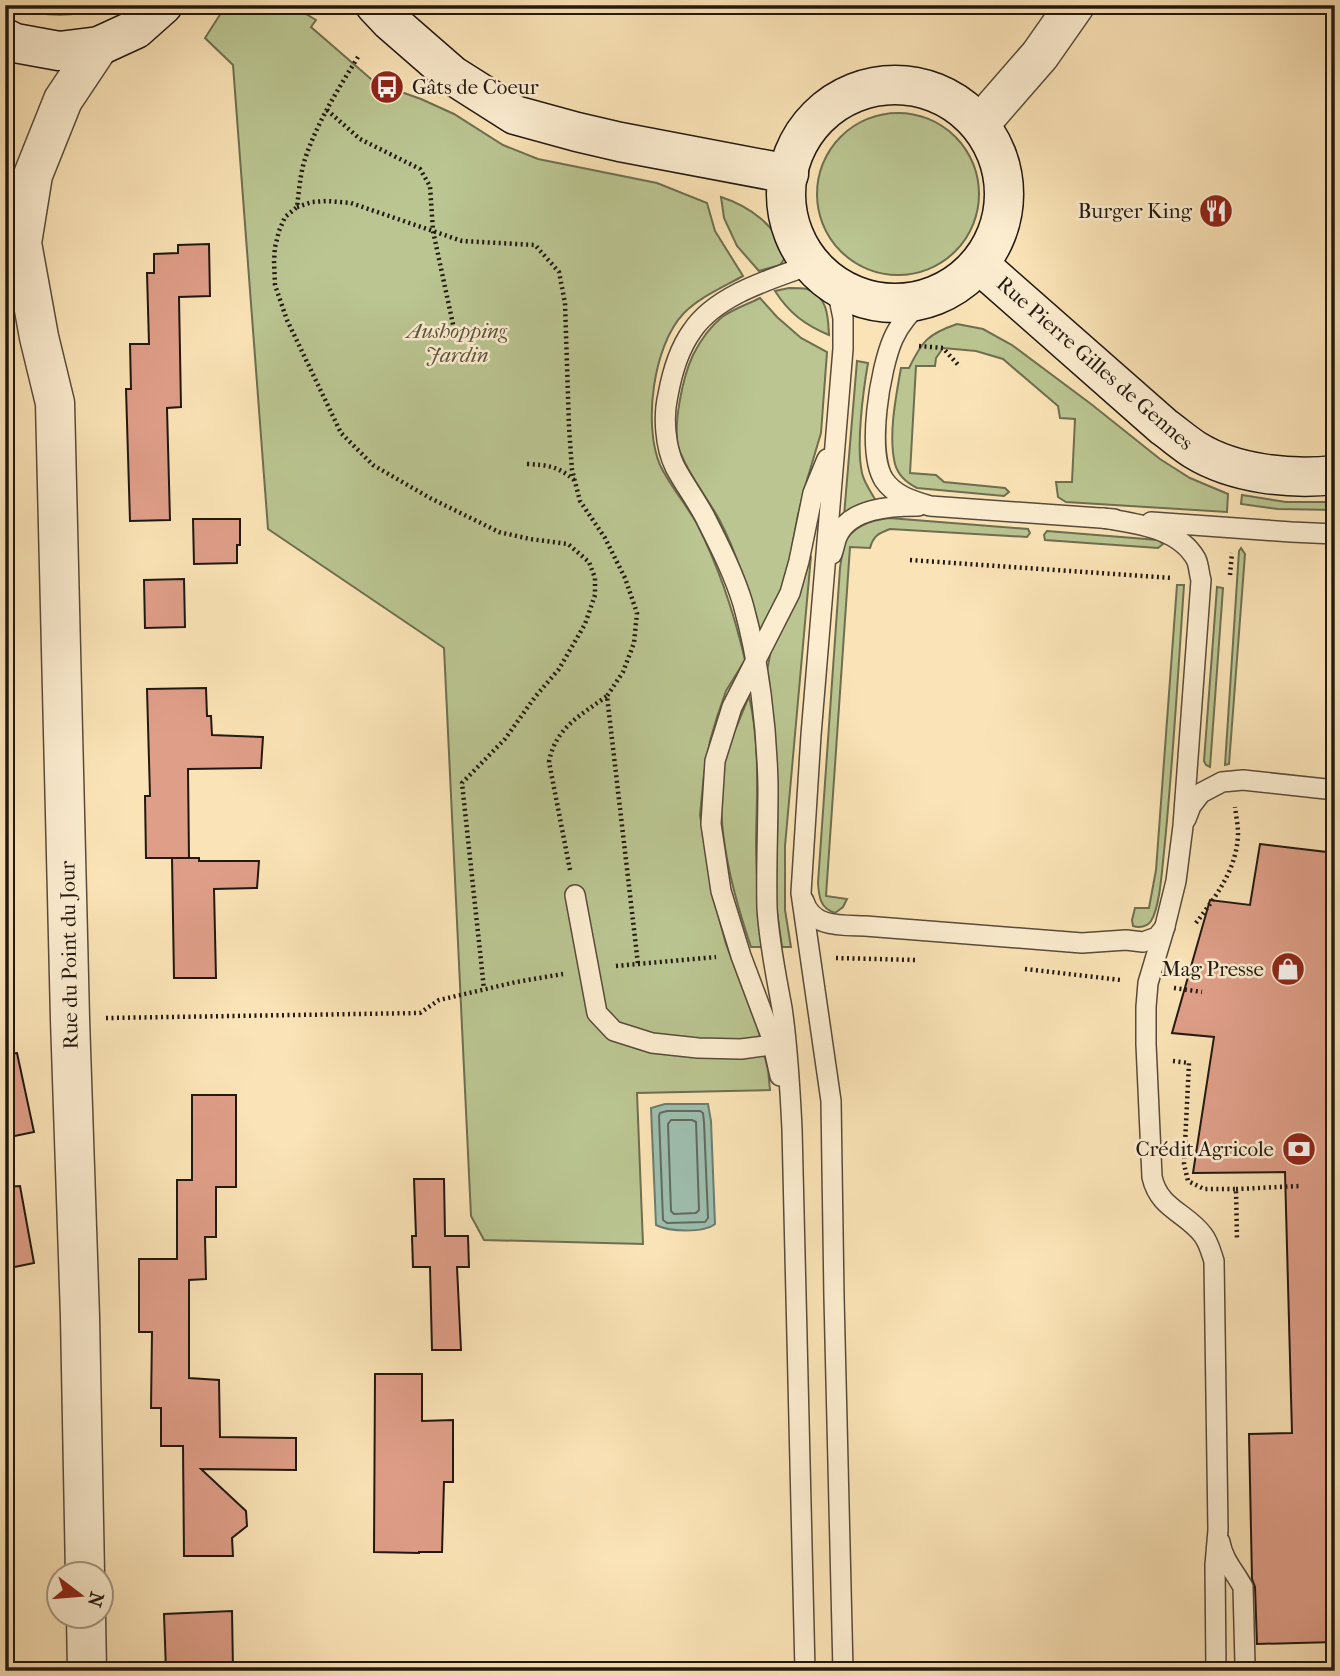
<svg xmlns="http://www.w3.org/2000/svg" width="1340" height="1676" font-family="'IM FELL French Canon',serif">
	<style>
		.green { fill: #bac591; stroke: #6e6e50; stroke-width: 2 }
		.water { fill: #9ebeae; stroke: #6c7c6f; stroke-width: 2 }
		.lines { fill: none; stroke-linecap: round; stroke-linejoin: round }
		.shore { stroke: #606b5f; stroke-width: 2 }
		.building { fill: #df9e88; stroke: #221810; stroke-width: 2 }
		.lane-casing { stroke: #584b3a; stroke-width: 22 }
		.street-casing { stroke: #584b3a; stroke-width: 41 }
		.secondary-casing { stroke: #221810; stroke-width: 41 }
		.path { stroke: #221810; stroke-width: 4.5; stroke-dasharray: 2 3.5; stroke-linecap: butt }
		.lane { stroke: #fcedd0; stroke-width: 19 }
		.street { stroke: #fcedd0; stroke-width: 38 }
		.secondary { stroke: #fcedd0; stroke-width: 38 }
		.labels { text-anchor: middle; stroke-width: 5; stroke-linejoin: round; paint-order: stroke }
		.poi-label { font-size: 21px; fill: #221810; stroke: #fcedd0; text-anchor: end }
		.park-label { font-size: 21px; font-style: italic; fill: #57553d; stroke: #fcedd0 }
		.street-label { font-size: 21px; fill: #221810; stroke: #fcedd0 }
	</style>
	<rect width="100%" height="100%" fill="#fae3b6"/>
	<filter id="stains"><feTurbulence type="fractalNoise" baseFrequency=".00286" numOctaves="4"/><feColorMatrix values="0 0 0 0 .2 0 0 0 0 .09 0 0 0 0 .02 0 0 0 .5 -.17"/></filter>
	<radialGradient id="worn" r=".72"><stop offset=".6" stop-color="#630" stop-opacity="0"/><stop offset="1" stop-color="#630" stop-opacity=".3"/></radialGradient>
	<g class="green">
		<path d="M18 5H102C77 18 42 18 18 5Z"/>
		<path d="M240 5H291L316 20 311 27 394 99 401 92 421 99 454 114 503 145 538 159 657 183 707 203 715 231 743 276C723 287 700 297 684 313 653 345 643 425 660 465 670 486 686 504 697 524 719 567 734 613 745 660L726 691 717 717 710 741 704 774 700 815 712 892 726 944 758 1029 768 1070 770 1090 637 1093 643 1244 484 1240 471 1216 444 648 268 529 233 65 205 38 221 13Z"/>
		<circle cx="898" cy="194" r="81"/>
		<path d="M721 197C749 206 780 227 785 258L780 265 759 271 737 246 724 218Z"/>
		<path d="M789 288C794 288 802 288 807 289 828 297 828 316 829 335 805 325 789 313 775 291Z"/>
		<path d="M760 298 777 317 801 338 827 352 821 433 807 480 798 515 789 563 781 591 762 631 758 630C748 592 738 555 719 519 706 496 688 474 679 449 672 427 683 376 693 355 700 341 710 327 722 317 733 309 748 304 760 298Z"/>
		<path d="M957 324 983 329 1012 345 1091 404 1160 459 1190 478 1228 494 1227 512 1066 502 1058 497 1056 482H1072L1075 419 1060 418 1058 406 1003 359 976 351 943 348 936 358 935 366H916L910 473 936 475 944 482 1005 488 1009 492 1004 496 917 488C907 483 898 475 895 464 888 436 896 396 901 368H909C922 341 928 334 957 324Z"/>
		<path d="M857 361 868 363C863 392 856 445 862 473 864 483 872 493 877 503L844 516Z"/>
		<path d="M1242 495 1286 502H1335V510L1278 509 1241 504Z"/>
		<path d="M889 518 1028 529 1030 533 1027 537 890 529C879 533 873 536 870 548L850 547 826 896 847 899 843 907 835 913C820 908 819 897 818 883L840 568C841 561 842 553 844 546 849 527 872 520 889 518Z"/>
		<path d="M1047 531 1158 540 1163 544 1158 548 1045 540 1044 535Z"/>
		<path d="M1241 548 1245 554 1229 764 1225 765 1239 551Z"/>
		<path d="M811 556 785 846V910L791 947H782L776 905 778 787 773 720 767 671 771 650 797 597Z"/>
		<path d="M1177 585H1184C1178 674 1173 763 1164 852 1162 869 1160 907 1151 921 1147 927 1139 928 1133 926L1132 920 1135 908H1149L1156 870Z"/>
		<path d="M1217 587 1223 588 1210 767 1206 765 1204 761Z"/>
		<path d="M749 696C760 744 757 791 756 840 756 876 759 911 763 947H751C731 888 709 807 729 746 735 729 743 712 749 696Z"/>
	</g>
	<path class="water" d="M665 1104H708L711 1121 715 1224C704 1233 669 1232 656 1225L651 1108Z"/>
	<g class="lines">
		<g class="shore">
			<path d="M667 1111H700L703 1113 704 1122 708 1218 705 1222 667 1223 663 1220 659 1116 660 1113Z"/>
			<path d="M671 1120H692L696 1122 699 1210 696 1213 674 1214 671 1211 668 1124Z"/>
		</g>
	</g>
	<g class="building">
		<path d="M209 244 210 296 179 297 181 407 167 408 170 520 130 521 126 389H131L130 344H149L147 273H154V254L178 253V245Z"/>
		<path d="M193 519H240V545H237V563L194 564Z"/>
		<path d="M184 579 185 627 145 628 144 580Z"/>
		<path d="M206 688 207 716H211L212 735 263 737 261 768 188 769 189 858H146L145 796H150L147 689Z"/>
		<path d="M1260 844 1335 853V1642L1257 1644 1255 1587 1252 1579 1249 1434 1292 1433 1285 1172 1193 1173 1214 1037 1172 1033 1210 900 1250 905Z"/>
		<path d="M172 858H199V861H259L257 888 214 889 216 978H174Z"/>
		<path d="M17 1053 34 1132 5 1138V1054Z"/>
		<path d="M192 1095H236V1187H216V1237H205L206 1279 189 1280V1378L219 1380 220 1437 296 1438V1470L201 1469 246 1511 247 1526 232 1538 233 1556H184L183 1446H161V1408H151L152 1332H139V1259H177V1180H192Z"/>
		<path d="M414 1179H444L445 1236H468L469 1267H457L461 1350H432L430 1267H413L412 1236H416Z"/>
		<path d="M20 1186 34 1263 5 1269V1187Z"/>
		<path d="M375 1374H422V1421L453 1420V1482H444L442 1552H419V1553L374 1552Z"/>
		<path d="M232 1611 233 1670 166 1671 164 1614Z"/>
	</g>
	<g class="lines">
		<g class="lane-casing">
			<g id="lane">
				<path d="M837 289 843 318V349L811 735 801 893 831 1101 834 1297 843 1671"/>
				<path d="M922 301C910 313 900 323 893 339 880 369 866 452 884 480 895 496 913 501 930 506L1114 519"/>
				<path d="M1103 518C1135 524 1178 527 1196 559 1199 565 1199 574 1201 580L1183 826 1176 881 1165 926 1148 983 1146 1007V1044L1152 1177C1159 1209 1186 1212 1203 1235 1209 1243 1211 1252 1214 1261L1218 1530 1215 1565 1216 1671"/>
				<path d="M1151 522 1291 532 1335 534"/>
				<path d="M832 554C834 549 835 542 837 537 849 508 891 506 918 506"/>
				<path d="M1186 819 1191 806 1201 793 1222 782 1243 780 1335 790"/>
				<path d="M575 895 597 1013 614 1031 652 1043 698 1048 741 1049 772 1045"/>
				<path d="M804 901C812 928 842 925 865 926L1082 943 1126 940 1143 942 1157 937 1165 927"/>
				<path d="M780 1076 771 1036 741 956 721 891 711 824 715 761 732 707 790 593 799 561 813 493 827 459"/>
				<path d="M1220 1542C1223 1560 1235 1572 1243 1587L1245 1664 1243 1671"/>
				<path d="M805 1671 792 1129C790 1088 788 1048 782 1008 776 975 769 942 767 908 766 868 768 827 768 787 767 728 759 661 743 604 734 574 719 545 705 517 696 500 684 484 675 467 665 447 663 416 668 395 672 373 679 349 692 331 716 295 771 279 810 265"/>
			</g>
		</g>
		<g class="street-casing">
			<g id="street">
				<path d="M980 124 1040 55 1075 5"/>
				<path d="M85 1574 80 1317 70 1019 55 403 39 337 22 243 33 175 63 100 99 46"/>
				<path d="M86 1616 87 1671"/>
			</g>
		</g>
		<g class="secondary-casing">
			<g id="secondary">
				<path d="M375 5 390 21 452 75 515 115 577 132 620 142 789 174"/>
				<path d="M5 38 15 43 59 51 99 46 136 29 163 5"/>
				<circle cx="895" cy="194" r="109"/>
				<path d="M980 265 1164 427C1174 434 1184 443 1195 450 1234 474 1290 480 1335 475"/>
			</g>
		</g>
		<g class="path">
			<path d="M358 57C338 89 317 123 305 159 300 174 299 192 297 207L285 217 279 231 275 247 274 261 275 285 287 320 341 433 373 465 430 498 499 532 530 539 568 544 589 562 595 578V595L585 624 559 669 535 697 505 739 462 783 484 989"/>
			<path d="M327 110 360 139 420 169 430 186 433 231 457 343"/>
			<path d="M297 207 312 202 327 201 351 203 462 241 535 245 559 272 565 303 569 427 572 470 580 501 605 538 625 578 637 613 634 643 623 672 607 696 638 964"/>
			<path d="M919 346 943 348 960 367"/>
			<path d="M527 464C547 465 558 466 574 480"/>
			<path d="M910 560 1173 578"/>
			<path d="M1230 575 1232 553"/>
			<path d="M570 870 549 762C555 728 581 715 607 696"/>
			<path d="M1196 923C1216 896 1237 869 1238 834 1238 825 1236 815 1235 807"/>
			<path d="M836 958 915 960"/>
			<path d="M616 966 716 957"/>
			<path d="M1025 969 1121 980"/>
			<path d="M1174 988 1202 992"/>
			<path d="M106 1018 420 1013 439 1000 516 982 563 974"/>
			<path d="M1173 1061 1189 1063 1184 1164 1188 1181 1204 1189H1236L1237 1240"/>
			<path d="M1236 1189 1300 1186"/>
		</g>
		<use href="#lane" class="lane"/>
		<use href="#street" class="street"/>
		<use href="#secondary" class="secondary"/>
	</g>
	<defs>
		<g id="bus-disc" transform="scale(1.75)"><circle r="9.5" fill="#8f2418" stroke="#fcedd0"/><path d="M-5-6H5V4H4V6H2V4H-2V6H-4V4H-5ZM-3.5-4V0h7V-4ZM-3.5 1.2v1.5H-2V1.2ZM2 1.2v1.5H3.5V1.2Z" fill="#fff"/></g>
		<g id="restaurant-disc" transform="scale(1.75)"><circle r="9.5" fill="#8f2418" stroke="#fcedd0"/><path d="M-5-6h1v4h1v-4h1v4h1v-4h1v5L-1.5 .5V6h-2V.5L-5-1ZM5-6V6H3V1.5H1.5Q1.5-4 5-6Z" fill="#fff"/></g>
		<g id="shop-disc" transform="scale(1.75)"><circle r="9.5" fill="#8f2418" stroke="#fcedd0"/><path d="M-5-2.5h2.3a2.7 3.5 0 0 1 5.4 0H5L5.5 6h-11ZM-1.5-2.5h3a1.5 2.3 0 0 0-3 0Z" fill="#fff"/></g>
		<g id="bank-disc" transform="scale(1.75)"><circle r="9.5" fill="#8f2418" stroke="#fcedd0"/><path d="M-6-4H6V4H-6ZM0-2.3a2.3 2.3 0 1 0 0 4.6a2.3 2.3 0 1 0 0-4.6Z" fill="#fff"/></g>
	</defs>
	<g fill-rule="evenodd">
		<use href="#bus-disc" x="387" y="87"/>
		<use href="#restaurant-disc" x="1216" y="211"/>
		<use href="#shop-disc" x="1288" y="969"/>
		<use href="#bank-disc" x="1299" y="1149"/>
	</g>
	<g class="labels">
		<g class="poi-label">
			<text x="412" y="94" text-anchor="start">Gâts de Coeur</text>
			<text x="1192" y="218">Burger King</text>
			<text x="1264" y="976">Mag Presse</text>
			<text x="1274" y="1156">Crédit Agricole</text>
		</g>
		<g class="park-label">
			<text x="457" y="338">Aushopping<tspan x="457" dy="24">Jardin</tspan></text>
		</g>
		<g class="street-label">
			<text transform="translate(1095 363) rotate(41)" y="7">Rue Pierre Gilles de Gennes</text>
			<text transform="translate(69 955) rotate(-91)" y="7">Rue du Point du Jour</text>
		</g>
	</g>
	<rect width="1340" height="1676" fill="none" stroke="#fae3b6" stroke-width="28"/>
	<rect x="7" y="7" width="1326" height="1662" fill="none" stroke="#221810" stroke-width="3.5"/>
	<rect x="14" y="14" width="1312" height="1648" fill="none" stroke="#221810" stroke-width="2"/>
	<g transform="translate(80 1595) rotate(106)"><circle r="33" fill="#fcedd0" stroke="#a59883" stroke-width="2"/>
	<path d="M0-5L12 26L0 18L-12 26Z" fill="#8f2418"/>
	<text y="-10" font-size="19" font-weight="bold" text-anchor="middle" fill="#221810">N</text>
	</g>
	<rect width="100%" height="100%" filter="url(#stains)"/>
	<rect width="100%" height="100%" fill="url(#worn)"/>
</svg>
